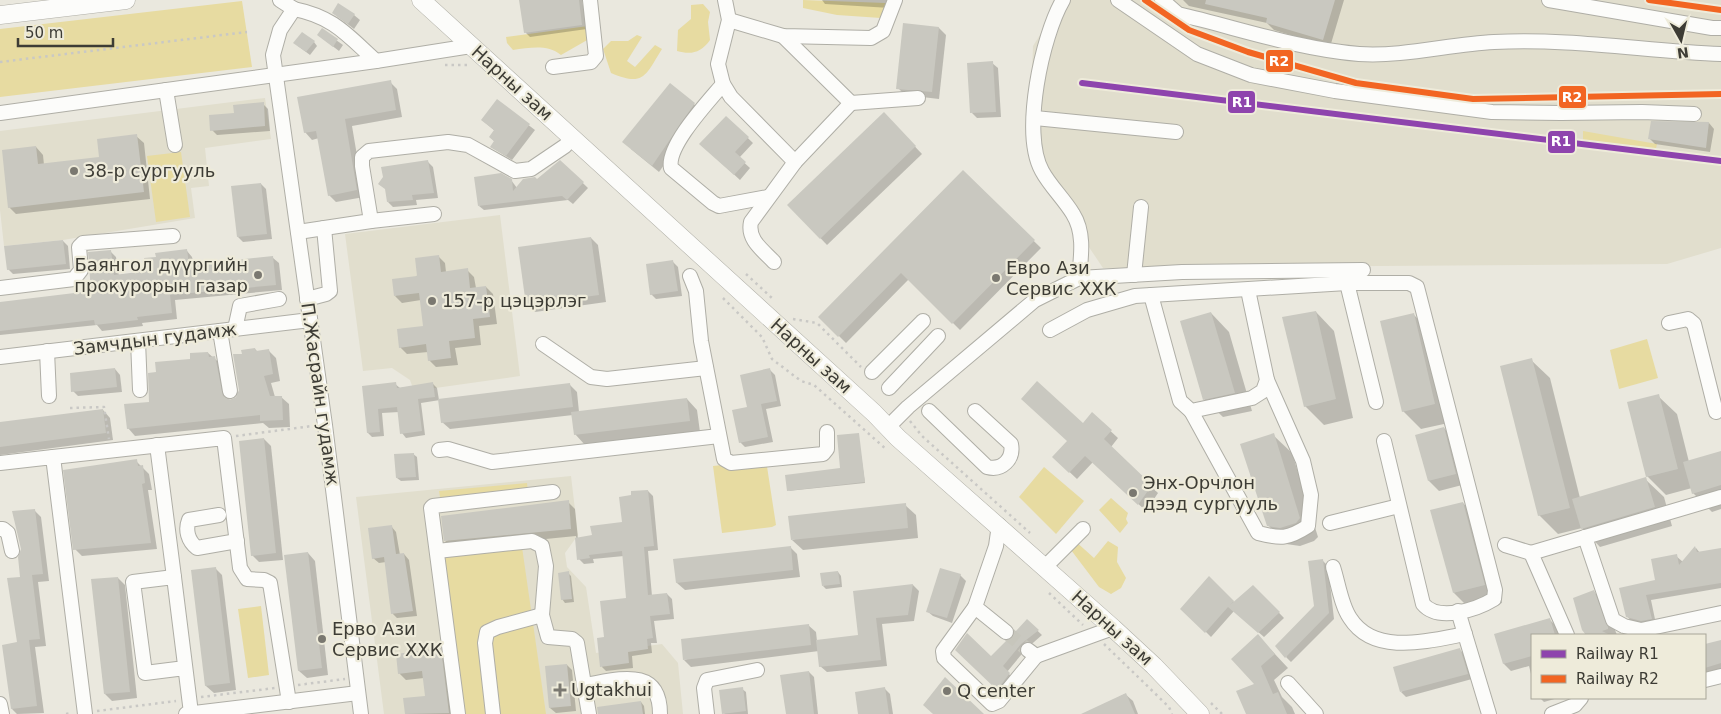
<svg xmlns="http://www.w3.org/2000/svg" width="1721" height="714" font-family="'DejaVu Sans',sans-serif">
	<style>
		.built { fill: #e1decd }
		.green { fill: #e7dba1 }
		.shadow { fill: #0003 }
		.building { fill: #c9c8c0 }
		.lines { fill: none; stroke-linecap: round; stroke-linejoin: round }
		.minor-tunnel { stroke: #c7c6bc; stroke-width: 14; stroke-dasharray: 14 7; stroke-linecap: butt }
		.minor-casing { stroke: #afaea6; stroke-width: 16 }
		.major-casing { stroke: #afaea6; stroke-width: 19 }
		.path { stroke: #c9c8c5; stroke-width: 2.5; stroke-dasharray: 2.5 4; stroke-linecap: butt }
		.minor { stroke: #fcfcfa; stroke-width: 14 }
		.major { stroke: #fcfcfa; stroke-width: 18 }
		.rail-1-casing { stroke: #eeebda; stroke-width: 10 }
		.rail-2-casing { stroke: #eeebda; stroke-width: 10 }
		.rail-1 { stroke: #8e44ad; stroke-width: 6 }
		.rail-2 { stroke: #f26522; stroke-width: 6 }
		.poi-dot { fill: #7a7870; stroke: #eeebda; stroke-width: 2 }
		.labels { text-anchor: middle; stroke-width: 4.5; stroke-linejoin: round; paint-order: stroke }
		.street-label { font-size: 18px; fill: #3d3c35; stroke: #eeebda }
		.poi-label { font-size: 18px; fill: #3d3c35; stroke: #eeebda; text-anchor: start }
		.line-badge { stroke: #eeebda; stroke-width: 2 }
		.badge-label { font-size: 14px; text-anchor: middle; font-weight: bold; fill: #fff }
	</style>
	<rect width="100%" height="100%" fill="#eae8de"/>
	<g class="built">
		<path d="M1062 0H1721V248L1667 264 1103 268 1029 158 1033 46Z"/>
		<path d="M265 98 271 139 205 148 209 186 191 188 195 218 63 240 4 246 0 210V131Z"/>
		<path d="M500 215 520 376 414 391 410 380 392 368 363 371 345 234Z"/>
		<path d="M571 476 578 535 565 553 567 567 586 587 596 653 662 644 678 663 683 714H384L356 497Z"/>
	</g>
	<g class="green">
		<path d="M803 0 886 3 887 11 881 18 837 15 803 8Z"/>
		<path d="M242 1 252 67 0 97V29Z"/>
		<path d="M703 4 710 12 708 22 710 40C701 53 691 55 677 51L678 30 691 19V5Z"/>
		<path d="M588 26 589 39 561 55C547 44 530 48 513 50L507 43 506 37Z"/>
		<path d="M637 35 642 37 627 61 635 67 655 45 662 49C645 76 644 87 611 73L603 49 611 41H628Z"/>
		<path d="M1583 131 1657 144 1655 153 1583 143Z"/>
		<path d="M181 152 190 217 156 222 147 156Z"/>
		<path d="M1647 339 1658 378 1619 389 1610 350Z"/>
		<path d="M766 460 776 525 772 527 722 533 713 466Z"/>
		<path d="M1044 467 1084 501 1056 534 1019 497Z"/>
		<path d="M527 483 528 493 441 503 439 491Z"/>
		<path d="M1111 498 1128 513 1126 519 1128 523 1120 533 1099 510Z"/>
		<path d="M1074 540 1094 558 1108 541 1118 547 1117 562 1126 578 1121 588 1111 594 1099 587 1068 546Z"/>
		<path d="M522 547 546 714H457L437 557Z"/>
		<path d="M261 606 269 675 248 678 238 609Z"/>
	</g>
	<g class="shadow">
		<path d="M530 0H582L587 29 530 37 525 32Z"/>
		<path d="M822 0H894L890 8 825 4Z"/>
		<path d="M1183 0H1344L1330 47 1274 30 1267 23 1189 6Z"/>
		<path d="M333 13 354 15 360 20 354 29Z"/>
		<path d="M904 24 939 28 946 35 939 99 905 95 898 88Z"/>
		<path d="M322 30 343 45 339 51 318 35Z"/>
		<path d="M314 42 317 46 310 55 298 46Z"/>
		<path d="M992 63 998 68 1001 117 977 118 972 113Z"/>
		<path d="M390 82 397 89 402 117 352 126 364 197 336 202 329 195 319 138 312 140 305 132Z"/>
		<path d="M670 84 702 111 659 172 631 149Z"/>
		<path d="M497 101 535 130 512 160 491 147 495 142 490 137 495 131 482 120Z"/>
		<path d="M263 104 268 109 270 131 217 135 212 130 235 115Z"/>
		<path d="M884 114 922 154 827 245 789 205Z"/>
		<path d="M726 117 753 143 739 158 750 168 740 180 701 144Z"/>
		<path d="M1709 123 1714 129 1710 152 1655 144 1650 139Z"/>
		<path d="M136 136 144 143 150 199 16 214 9 207 36 147 43 155 44 165 100 158Z"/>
		<path d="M560 161 588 188 573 204 568 200 484 210 479 206 511 180 517 188 537 180Z"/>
		<path d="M428 162 433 167 438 198 416 200 417 205 393 207 388 202Z"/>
		<path d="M963 172 1041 248 960 330 909 279 846 343 820 317Z"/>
		<path d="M261 184 266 189 272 239 243 242 238 237Z"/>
		<path d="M591 238 598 245 606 302 535 312 528 305 520 248Z"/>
		<path d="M63 241 68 246 70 269 13 274 8 269Z"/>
		<path d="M110 251 116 257 119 276 147 272 157 258 187 251 192 257 194 266 273 258 279 263 282 290 175 300 177 319 142 323 143 326 102 331 97 325 0 335V303L92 292Z"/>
		<path d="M438 256 445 263 446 272 467 270 474 277 476 288 486 287 493 294 497 324 479 326 481 345 455 348 458 365 436 367 429 360 428 352 407 354 400 347 424 327 421 300 402 303 395 296Z"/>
		<path d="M673 262 678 267 682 296 656 299 651 294Z"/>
		<path d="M1316 312 1334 331 1353 418 1324 425 1305 406Z"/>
		<path d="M1211 313 1229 332 1252 411 1223 417 1204 399Z"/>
		<path d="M1414 315 1432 333 1453 422 1421 429 1403 411Z"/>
		<path d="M255 349 258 352 269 351 276 358 280 381 271 383 275 397H281L289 404 290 427 269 428 263 423 135 436 128 428 151 403 157 373 208 353 222 365 229 400 237 398 240 390 243 355Z"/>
		<path d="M1531 360 1550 378 1580 498 1645 479 1664 497 1672 526 1600 547 1582 528 1558 534 1539 515Z"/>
		<path d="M115 369 120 375 122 392 78 396 73 391Z"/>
		<path d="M770 370 775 375 781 406 766 409 773 442 745 447 740 442 749 408Z"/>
		<path d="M395 384 400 388 433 384 437 388 439 400 570 385 577 392 579 412 687 399 697 410 700 432 585 445 575 434 573 415 450 429 442 422 440 400 421 403 425 435 406 438 402 433 399 412 382 413 384 436 372 437 368 433 363 387Z"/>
		<path d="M1658 396 1677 414 1689 462 1721 453V509L1712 512 1693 493 1692 488 1666 495 1647 476Z"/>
		<path d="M103 410 110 418 113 440 0 455V424Z"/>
		<path d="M1092 414 1118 438 1111 447 1158 493 1146 511 1093 462 1077 479 1061 464 1083 424Z"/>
		<path d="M1444 428 1454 439 1466 484 1439 491 1429 481 1416 436Z"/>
		<path d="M858 434 865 483 788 491 842 469Z"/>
		<path d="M1273 435 1292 453 1318 537 1314 541 1300 546 1286 544 1268 525Z"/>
		<path d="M264 439 271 446 283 560 259 562 252 555Z"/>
		<path d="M413 454 417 457 419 480 401 481 397 478Z"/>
		<path d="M136 461 149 474 152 490H148L157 549 82 556 75 549Z"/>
		<path d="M648 491 653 496 658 550 648 551 652 596 667 594 672 599 674 619 654 621 657 643H651L652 653 632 656 633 668 606 671 602 667 606 638 627 599 624 556 593 559 594 563 584 564 579 559 576 536 453 548 445 541 568 502 575 509 578 539 593 536 623 524Z"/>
		<path d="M1463 503 1481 522 1502 603 1472 611 1454 593Z"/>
		<path d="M905 505 916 515 918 538 803 550 792 540Z"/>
		<path d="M34 510 41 517 49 581 38 582 46 646 35 647 44 713 17 714 12 709 22 578Z"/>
		<path d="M391 526 396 532 400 555 404 554 409 560 417 616 397 618 392 613 386 562 379 563 373 558Z"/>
		<path d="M790 547 797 554 800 577 685 590 677 583 675 560Z"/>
		<path d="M1696 548 1700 553 1721 549V588L1651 600 1656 624 1647 626 1632 622 1627 616 1676 556 1683 562Z"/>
		<path d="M308 553 315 561 328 675 307 678 299 671Z"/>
		<path d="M1323 561 1328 566 1334 619 1291 662 1286 657 1315 607Z"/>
		<path d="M215 568 222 575 236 690 214 693 206 686Z"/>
		<path d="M838 572 841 576 842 587 826 589 823 586Z"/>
		<path d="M568 573 571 576 574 602 565 603 562 599Z"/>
		<path d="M960 575 966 581 952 623 933 616 927 611Z"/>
		<path d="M1209 577 1235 603 1253 586 1284 618 1264 637 1234 611 1211 637 1182 608Z"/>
		<path d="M118 578 125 585 137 698 112 701 105 694Z"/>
		<path d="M913 585 919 591 914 621 882 624 887 666 827 672 820 666 819 651 691 667 684 660 808 625 816 632 817 641 859 636 854 592Z"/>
		<path d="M1593 591 1604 602 1617 635H1588L1584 629Z"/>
		<path d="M1549 619 1556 626 1559 635H1532V678L1529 666 1511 671 1504 664 1495 635Z"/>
		<path d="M1027 621 1042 635 1026 649 1007 672 1014 679 1002 693 956 650 992 657 1013 639Z"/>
		<path d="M1258 636 1288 668 1274 680 1282 697 1292 707 1295 714H1247L1256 684Z"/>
		<path d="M1721 641V677L1705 682V645Z"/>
		<path d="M440 650 447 657 455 714H406L405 700 427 697 424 678 406 680 399 673Z"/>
		<path d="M1460 650 1465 655 1472 679 1406 697 1401 692Z"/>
		<path d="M567 665 572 670 576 711 556 713 550 708 547 667Z"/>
		<path d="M809 672 814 677 818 714H788Z"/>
		<path d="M742 689 746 692 748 714H724Z"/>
		<path d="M885 689 890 694 893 714H859Z"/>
		<path d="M1125 694 1133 701 1138 714H1084Z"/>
		<path d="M1540 698H1558L1544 702Z"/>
		<path d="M641 702 644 706 645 714H607Z"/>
	</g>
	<g class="building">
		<path d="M519 0H579L582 25 524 33Z"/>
		<path d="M1206 0H1335L1323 40 1266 23 1267 18 1205 4Z"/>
		<path d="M338 3 355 14 348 24 332 13Z"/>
		<path d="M903 23 939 27 932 92 896 89Z"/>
		<path d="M322 28 338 39 333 47 317 35Z"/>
		<path d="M302 32 315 41 306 52 293 43Z"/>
		<path d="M993 61 996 112 970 113 967 63Z"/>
		<path d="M391 80 396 110 345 119 357 190 328 196 316 131 304 133 297 97Z"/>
		<path d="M670 83 695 103 652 166 622 142Z"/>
		<path d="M497 99 530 124 506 156 490 147 494 141 489 137 494 130 481 120Z"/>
		<path d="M264 102 265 126 210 131 209 115 234 113 233 105Z"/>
		<path d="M884 112 916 146 820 239 787 205Z"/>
		<path d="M726 116 749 137 735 152 746 162 734 175 699 144Z"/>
		<path d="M1651 121 1709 122 1706 148 1648 139Z"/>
		<path d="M137 134 144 192 8 208 2 150 36 146 38 164 99 157 97 139Z"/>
		<path d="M428 160 434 193 412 195 413 200 387 202 385 189 378 184 383 177 381 167Z"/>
		<path d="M560 160 584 182 567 200 562 196 478 206 474 177 501 173 512 179 513 191 523 179 535 177 537 179Z"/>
		<path d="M963 170 1035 240 952 324 901 273 838 337 818 317Z"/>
		<path d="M261 183 267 234 237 237 231 186Z"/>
		<path d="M591 237 599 295 526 305 518 247Z"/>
		<path d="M63 240 66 264 7 270 4 246Z"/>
		<path d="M187 249 189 265 273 256 276 285 170 295 172 313 137 317 138 320 95 325 94 320 0 331V302L91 291 88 252 111 250 114 275 146 271 144 258 156 257 155 253Z"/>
		<path d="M439 255 441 272 468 268 470 288 486 286 490 317 473 319 475 338 449 341 451 358 428 361 426 344 399 348 397 329 423 326 419 293 394 296 392 279 417 276 415 258Z"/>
		<path d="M673 260 678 291 650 295 646 264Z"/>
		<path d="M1316 311 1336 399 1304 407 1282 317Z"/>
		<path d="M1211 312 1235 393 1203 400 1180 321Z"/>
		<path d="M1414 313 1435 404 1402 412 1380 321Z"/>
		<path d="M255 348 256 351 269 349 273 374 264 376 270 396H282L283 420 260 421V415L127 429 124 404 149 402 148 373 156 372 155 362 190 359V353L208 352 209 357 215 356 223 396 231 400 236 397 239 390 233 354H242L241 350Z"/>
		<path d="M1532 358 1570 508 1538 516 1500 366Z"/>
		<path d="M115 368 117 387 71 392 70 373Z"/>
		<path d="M770 368 777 401 761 404 768 437 739 443 732 410 747 407 740 375Z"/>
		<path d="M1037 381 1083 423 1092 412 1112 430 1104 439 1152 485 1138 505 1085 456 1069 473 1052 457 1067 441 1021 399Z"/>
		<path d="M396 382 397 388 433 382 435 397 418 399 422 431 400 434 397 407 378 409 380 432 367 433 362 386Z"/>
		<path d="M570 383 573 407 441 423 438 399Z"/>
		<path d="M1659 394 1678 469 1646 477 1627 402Z"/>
		<path d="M687 398 690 421 574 435 571 412Z"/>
		<path d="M103 409 106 433 0 447V422Z"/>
		<path d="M1444 427 1456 474 1428 481 1415 435Z"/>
		<path d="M859 433 865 482 787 491 785 475 840 468 837 435Z"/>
		<path d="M1274 433 1300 518 1296 523 1280 528 1267 526 1240 444Z"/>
		<path d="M264 438 276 553 251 556 239 441Z"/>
		<path d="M1721 451V485L1692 494 1683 462Z"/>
		<path d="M414 453 416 477 396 478 394 454Z"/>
		<path d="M137 459 138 466 143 465 145 483 142 484 151 543 73 550 63 470Z"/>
		<path d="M1646 477 1655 507 1581 529 1572 499Z"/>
		<path d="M648 490 654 546 644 547 648 595 667 593 670 614 650 616 653 638 647 639 648 649 628 652 629 663 600 667 597 638 604 637 600 601 626 598 622 551 589 555 590 558 577 560 575 538 592 535 590 526 622 522 619 497 631 495V491Z"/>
		<path d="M569 500 571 529 444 541 441 516Z"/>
		<path d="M1463 502 1485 585 1453 593 1430 510Z"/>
		<path d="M906 503 908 528 791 540 788 516Z"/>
		<path d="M35 509 43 574 32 575 40 639 29 640 37 706 11 709 2 645 17 642 7 578 20 577 18 557 21 549 12 511Z"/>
		<path d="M392 525 396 554 404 553 413 611 391 614 384 557 372 559 368 528Z"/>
		<path d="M791 546 793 570 676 583 673 559Z"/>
		<path d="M1695 546 1697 552 1721 548V583L1646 595 1652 619 1641 621 1626 617 1619 588 1655 580 1651 559 1677 554 1679 565Z"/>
		<path d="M308 552 322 668 298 671 284 555Z"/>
		<path d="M1323 559 1329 613 1285 658 1275 646 1314 606 1308 561Z"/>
		<path d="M216 567 230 683 205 686 191 570Z"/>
		<path d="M940 568 961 574 947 618 926 612Z"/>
		<path d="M569 571 572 599 561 600 558 573Z"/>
		<path d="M838 571 840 584 822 586 820 573Z"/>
		<path d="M1209 576 1234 601 1230 605 1253 585 1280 612 1258 633 1228 607 1205 633 1180 609Z"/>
		<path d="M118 577 130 692 104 694 91 579Z"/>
		<path d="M913 584 908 615 876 618 881 660 819 667 816 640 858 635 853 591Z"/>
		<path d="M1594 590 1608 627V629L1602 631 1610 635H1586L1582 630 1573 598Z"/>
		<path d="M1550 618 1555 635H1532V656L1503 664 1494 634Z"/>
		<path d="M1027 619 1039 630 1021 644 1003 666 1010 673 997 690 955 650 967 633 991 656 1006 641 1012 638 1015 632Z"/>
		<path d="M809 624 811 645 683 660 681 639Z"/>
		<path d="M1258 634 1275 654 1261 666 1273 694 1278 692 1287 714H1246L1236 691 1254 684 1231 659Z"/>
		<path d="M1721 640V663L1705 668V644Z"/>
		<path d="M441 648 449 713 405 714 403 698 425 696 422 671 398 674 396 654Z"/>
		<path d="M1460 648 1468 674 1400 692 1393 667Z"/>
		<path d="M567 664 571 706 549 708 545 666Z"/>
		<path d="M809 671 814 714H786L780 675Z"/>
		<path d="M945 677 984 714H933L923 705Z"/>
		<path d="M743 687 746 711 722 714 719 690Z"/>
		<path d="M885 687 889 714H858L855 692Z"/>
		<path d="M1126 693 1135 714H1081Z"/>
		<path d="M641 701 643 714H598L597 707Z"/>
	</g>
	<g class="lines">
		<path class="minor-tunnel" d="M1006 632 1028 650"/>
		<g class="minor-casing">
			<g id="minor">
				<path d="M280 0 294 9 280 30 273 55 325 425 361 714"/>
				<path d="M725 0 729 20 718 64 723 84 731 97 795 162 751 222C747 240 763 250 774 262"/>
				<path d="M1118 0 1197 54 1251 75 1335 91 1492 112 1561 113 1642 112 1694 114"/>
				<path d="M1162 0 1178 14C1238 28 1298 49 1359 54 1404 57 1450 44 1494 42 1570 38 1646 51 1721 54"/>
				<path d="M1549 0 1712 28H1721"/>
				<path d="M294 9C334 17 347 35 376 61"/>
				<path d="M729 20 783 36 871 38 883 31 895 0"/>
				<path d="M783 36 851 103 795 162"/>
				<path d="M553 67 591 62 596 56 590 0"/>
				<path d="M723 84C709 101 666 146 671 168L713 203 719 206 768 197"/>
				<path d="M166 90 175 145"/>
				<path d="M851 103 918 98"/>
				<path d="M0 113 376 61 471 46"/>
				<path d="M1035 118 1176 132"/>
				<path d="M371 221 434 214"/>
				<path d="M298 232 371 221 362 166V157L369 151 448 142 468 145 515 171 531 169 565 146 572 138"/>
				<path d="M1134 275 1141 207"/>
				<path d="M690 276 696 291 701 341 724 459 731 463 823 454 827 449V432"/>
				<path d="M1079 278 1182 272 1363 270"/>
				<path d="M1347 283 1376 402"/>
				<path d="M0 288 74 279 81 270 79 247 83 243 173 236"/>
				<path d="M1151 295 1180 401 1191 411 1252 398 1263 391 1267 380 1248 290"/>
				<path d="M307 299 326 294 330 291 324 228"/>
				<path d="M1669 323 1688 319 1694 324 1716 412"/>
				<path d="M235 329 240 306 279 299"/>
				<path d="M1050 330 1087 310 1135 296 1347 283H1409L1417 287 1495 590 1494 599C1476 610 1438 622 1423 604L1384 441"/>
				<path d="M220 331 230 391"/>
				<path d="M138 341 140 390"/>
				<path d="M543 344 591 377 607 379 706 368"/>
				<path d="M47 351 49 396"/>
				<path d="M0 357 310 320"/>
				<path d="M872 372 923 321"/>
				<path d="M889 388 938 336"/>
				<path d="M929 411 987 467C1002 471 1014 459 1011 444L975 411"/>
				<path d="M1191 411 1258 533C1281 539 1288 539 1308 526L1311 495 1303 461 1267 380"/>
				<path d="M888 427 908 407 1035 300 1079 278C1081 257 1085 233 1073 214 1064 199 1050 186 1042 171 1021 133 1042 36 1063 0"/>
				<path d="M157 445 174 577"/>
				<path d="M439 450 448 449 492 462 719 436"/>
				<path d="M53 457 224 438 240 568 247 579 264 580 270 583 289 702"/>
				<path d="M0 463 53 457 85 714"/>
				<path d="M219 515 189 520C185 530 188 541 197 548L237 541"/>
				<path d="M1330 523 1399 506"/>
				<path d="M999 525 996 546 975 607 1006 632"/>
				<path d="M0 529H3L8 533 12 551"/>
				<path d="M1585 537 1613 620 1624 626 1641 630 1721 613"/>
				<path d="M1505 545 1531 553 1567 635"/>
				<path d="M437 551 532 541 542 546 546 566 542 615 548 637 572 639 577 643 589 714"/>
				<path d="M1531 553 1721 497"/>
				<path d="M1045 567 1083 529"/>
				<path d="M1333 567C1338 582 1341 605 1350 618 1374 656 1428 641 1465 634"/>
				<path d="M975 607 943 651 944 658 992 704 999 701 1036 656"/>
				<path d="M1458 611 1489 714"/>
				<path d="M1028 650 1036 656 1113 628"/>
				<path d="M185 668 145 673 133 582 174 577 191 713"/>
				<path d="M1705 680 1721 676"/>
				<path d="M1288 683 1316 714"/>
				<path d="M584 685C617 680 660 665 660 714"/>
				<path d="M0 704 2 714"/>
				<path d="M186 714 358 693"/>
				<path d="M458 714 431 508 433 506 553 492"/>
				<path d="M493 714 485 643 487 632 498 627 542 615"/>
				<path d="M707 714 704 688 707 680 757 670"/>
				<path d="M1552 714 1575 705 1581 698"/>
			</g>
		</g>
		<g class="major-casing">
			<g id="major">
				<path d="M421 0 874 413 898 438 1113 628 1154 666 1200 714"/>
				<path d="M0 15 126 0"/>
			</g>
		</g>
		<g class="path">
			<path d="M0 62 247 32"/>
			<path d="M445 65H469"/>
			<path d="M746 274 773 299"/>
			<path d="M723 298 762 337 772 359 801 381 814 385 887 450"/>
			<path d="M793 319 817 323 861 367"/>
			<path d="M70 408 104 407 109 439"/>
			<path d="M910 421 922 436 1030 533"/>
			<path d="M236 436 312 426"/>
			<path d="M1049 593 1083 625"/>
			<path d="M1104 644 1169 707 1172 714"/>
			<path d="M298 685 345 679"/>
			<path d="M201 697 275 688"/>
			<path d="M1211 703 1222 714"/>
			<path d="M97 711 176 701"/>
			<path d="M66 714 72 713"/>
		</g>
		<use href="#minor" class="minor"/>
		<use href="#major" class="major"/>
		<g class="rail-1-casing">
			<path id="rail-1" d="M1082 83 1721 161"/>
		</g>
		<g class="rail-2-casing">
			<g id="rail-2">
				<path d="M1145 0 1189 30 1248 52 1356 83 1473 99 1721 94"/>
				<path d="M1649 0 1721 10"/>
			</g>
		</g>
		<use href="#rail-1" class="rail-1"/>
		<use href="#rail-2" class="rail-2"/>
	</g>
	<g class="poi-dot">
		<circle cx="74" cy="171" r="5"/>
		<circle cx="258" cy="275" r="5"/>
		<circle cx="996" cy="278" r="5"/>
		<circle cx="432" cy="301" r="5"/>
		<circle cx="1133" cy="493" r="5"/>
		<circle cx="322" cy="639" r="5"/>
		<path d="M557.5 682.5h5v5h5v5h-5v5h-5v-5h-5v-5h5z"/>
		<circle cx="947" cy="691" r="5"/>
	</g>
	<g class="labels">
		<g class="street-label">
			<text transform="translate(512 83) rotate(42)" y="6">Нарны зам</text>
			<text transform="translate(155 339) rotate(-7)" y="6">Замчдын гудамж</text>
			<text transform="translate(811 356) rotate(42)" y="6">Нарны зам</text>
			<text transform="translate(320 394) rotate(82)" y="6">П.Жасрайн гудамж</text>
			<text transform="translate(1112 628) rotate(42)" y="6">Нарны зам</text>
		</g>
		<g class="poi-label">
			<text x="84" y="177">38-р сургууль</text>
			<text x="248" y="271" text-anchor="end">Баянгол дүүргийн<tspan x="248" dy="21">прокурорын газар</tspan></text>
			<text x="1006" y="274">Евро Ази<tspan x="1006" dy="21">Сервис ХХК</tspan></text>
			<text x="442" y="307">157-р цэцэрлэг</text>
			<text x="1143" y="489">Энх-Орчлон<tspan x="1143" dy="21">дээд сургууль</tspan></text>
			<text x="332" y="635">Ерво Ази<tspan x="332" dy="21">Сервис ХХК</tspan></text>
			<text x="571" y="696">Ugtakhui</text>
			<text x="957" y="697">Q center</text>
		</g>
	</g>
	<g class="line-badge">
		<rect x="1265" y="49" width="29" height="24" rx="5" fill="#f26522"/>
		<rect x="1558" y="85" width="29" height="24" rx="5" fill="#f26522"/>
		<rect x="1227" y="90" width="29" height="24" rx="5" fill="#8e44ad"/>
		<rect x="1547" y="130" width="29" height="24" rx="5" fill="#8e44ad"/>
	</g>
	<g class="badge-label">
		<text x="1279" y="66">R2</text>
		<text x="1572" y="102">R2</text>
		<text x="1242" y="107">R1</text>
		<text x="1561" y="146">R1</text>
	</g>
	<rect x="1531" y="634" width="175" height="65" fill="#eeebda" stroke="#a7a598"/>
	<rect x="1541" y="650" width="25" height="8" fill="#8e44ad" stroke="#a7a598"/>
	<text x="1576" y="659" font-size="15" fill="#3d3c35">Railway R1</text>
	<rect x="1541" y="675" width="25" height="8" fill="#f26522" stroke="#a7a598"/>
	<text x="1576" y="684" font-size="15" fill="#3d3c35">Railway R2</text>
	<g transform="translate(1681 40) rotate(172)" stroke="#eeebda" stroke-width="4" paint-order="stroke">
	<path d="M0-4L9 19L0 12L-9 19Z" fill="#3d3c35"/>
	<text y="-8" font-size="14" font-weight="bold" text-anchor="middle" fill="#3d3c35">N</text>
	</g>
	<path d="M18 38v8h95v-8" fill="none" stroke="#3d3c35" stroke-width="2.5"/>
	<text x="25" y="38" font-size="15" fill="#3d3c35" stroke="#eeebda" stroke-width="4" paint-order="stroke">50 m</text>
</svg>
